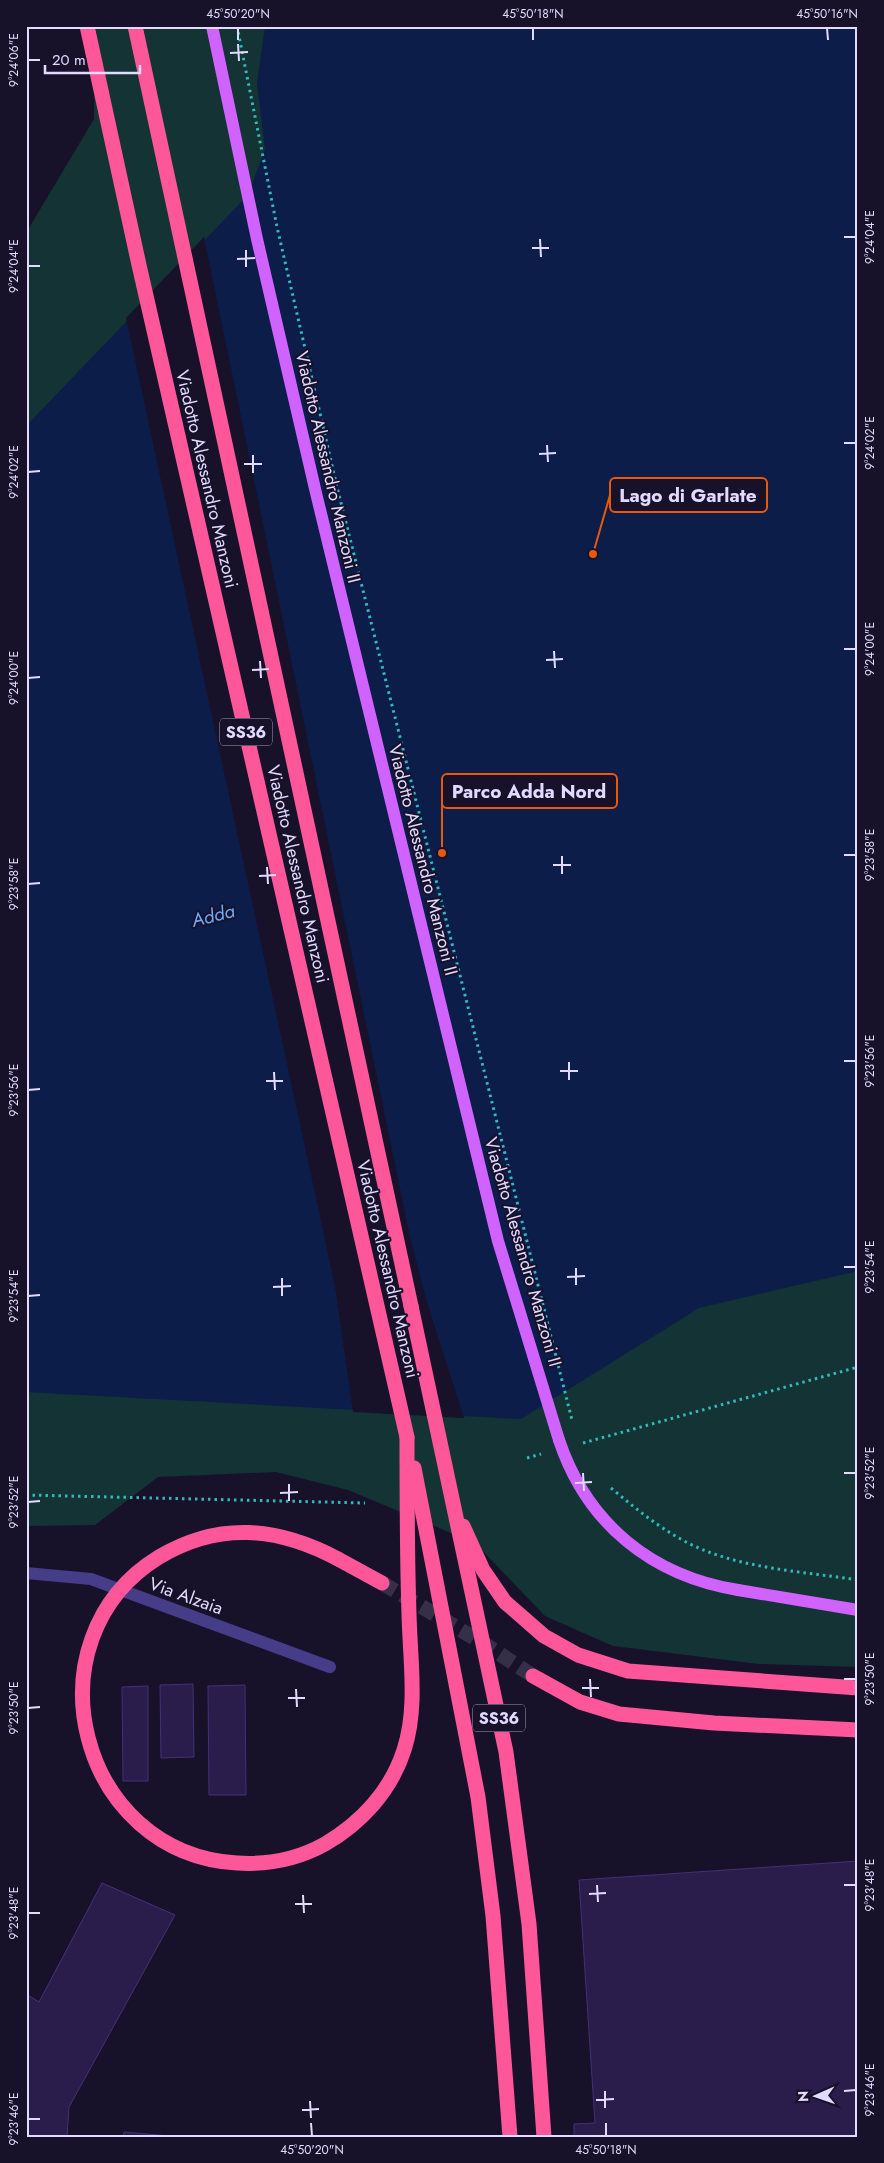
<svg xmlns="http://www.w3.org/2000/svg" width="884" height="2163" font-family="Jost,sans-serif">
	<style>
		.green { fill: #143334 }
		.water { fill: #0c1d49 }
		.pier { fill: #18112a }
		.building { fill: #2a1d4b; stroke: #443077 }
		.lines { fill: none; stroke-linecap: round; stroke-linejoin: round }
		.highway-tunnel { stroke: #362f4a; stroke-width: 15; stroke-dasharray: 15 8; stroke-linecap: butt }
		.path { stroke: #32b9bb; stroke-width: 3; stroke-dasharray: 2.5 4; stroke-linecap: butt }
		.minor { stroke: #463d89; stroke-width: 12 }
		.major { stroke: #d063fd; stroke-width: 12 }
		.highway { stroke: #fd5799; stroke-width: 15 }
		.path-bridge { stroke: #32b9bb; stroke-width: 3; stroke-dasharray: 2.5 4; stroke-linecap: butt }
		.major-bridge { stroke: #d063fd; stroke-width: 12 }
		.highway-bridge { stroke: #fd5799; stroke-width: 15 }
		.ticks { fill: none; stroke: #e2dbff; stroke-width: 2 }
		.labels { text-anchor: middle; stroke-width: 4; stroke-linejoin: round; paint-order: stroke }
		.shield { fill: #18112a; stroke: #a59ebf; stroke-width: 1 }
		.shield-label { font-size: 16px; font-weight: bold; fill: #e2dbff }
		.street-label { font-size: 18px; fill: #e2dbff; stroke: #18112a }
		.water-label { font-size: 19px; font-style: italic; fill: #6aadfd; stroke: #18112a }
		.leader { fill: none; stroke: #e8590c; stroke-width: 2 }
		.callout-dot { fill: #e8590c; stroke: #18112a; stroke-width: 2 }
		.callout { fill: #18112a; stroke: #e8590c; stroke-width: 2 }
		.callout-label { font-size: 19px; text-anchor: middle; font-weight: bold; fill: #e2dbff }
		.neatline { fill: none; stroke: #e2dbff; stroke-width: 2 }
		.ticks-label { font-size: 12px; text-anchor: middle; fill: #e2dbff }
	</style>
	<rect width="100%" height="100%" fill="#18112a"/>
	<path class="green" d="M95 26H858V1667L759 1664 613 1646 545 1616 475 1543 348 1490 276 1472 158 1477 95 1525 26 1526V233L94 119Z"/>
	<path class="water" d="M265 26H858V1271L699 1308 521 1419 26 1392V426L248 195 265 149 257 83Z"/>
	<path class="pier" d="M204 237 410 1237 426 1299 464 1418 353 1412 335 1286 126 318Z"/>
	<g class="building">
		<path d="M193 1684 194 1757 161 1758 160 1685Z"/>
		<path d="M245 1685 246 1795H209L208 1686Z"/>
		<path d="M148 1686V1781H123L122 1687Z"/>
		<path d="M858 1861V2137H574V2124L595 2123 579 1880Z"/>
		<path d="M102 1883 175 1915 69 2107 67 2137H26V1994L39 2002Z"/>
		<path d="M124 2132 181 2137H123Z"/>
	</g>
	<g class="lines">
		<path class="highway-tunnel" d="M382 1583 486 1645 533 1676"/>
		<g class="path">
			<path d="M583 1443 858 1367"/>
			<path d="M527 1458 541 1454"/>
			<path d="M26 1495 365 1503"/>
		</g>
		<path class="minor" d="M26 1573 91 1579 330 1667"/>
		<g class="major">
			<path d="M212 26 257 239 316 493 498 1241 559 1440"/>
			<path d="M738 1590 858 1610"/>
		</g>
		<g class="highway">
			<path d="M87 26 139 265 407 1437"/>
			<path d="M135 26 411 1306"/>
			<path d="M463 1526 483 1570 505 1602 544 1636 578 1655 628 1671 858 1688"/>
			<path d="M338 1559 382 1583"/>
			<path d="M533 1676 580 1702 619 1714 714 1723 858 1730"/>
		</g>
		<g class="path-bridge">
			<path d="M237 26 277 227 337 487 572 1420"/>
			<path d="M611 1488C635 1508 658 1527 686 1542 738 1569 801 1571 858 1580"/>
		</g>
		<path class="major-bridge" d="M559 1440C587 1524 652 1576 738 1590"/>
		<g class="highway-bridge">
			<path d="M411 1306 506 1752 529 1924 544 2137"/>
			<path d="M414 1468 478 1797 493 1916 510 2137"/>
			<path d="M338 1559C278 1527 219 1521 159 1557 24 1640 79 1854 237 1863 267 1865 298 1859 325 1844 361 1823 391 1791 404 1750 418 1708 410 1659 409 1614 407 1555 407 1497 407 1437"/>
		</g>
	</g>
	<path class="ticks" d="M238 28V40M533 28V40M827 28 828 40M238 44 239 61M230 53 248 52M28 60H40M844 237H856M540 239 541 257M532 248H549M246 250V267M237 259 255 258M28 266H40M844 443H856M547 445 548 462M539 454 556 453M253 455V473M244 464H262M28 472 40 471M844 649H856M554 651 555 668M546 660 563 659M260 661 261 678M252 670 269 669M28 678 40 677M844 855H856M562 856V874M553 865H571M267 867 268 884M259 876 276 875M28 884 40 883M844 1061H856M569 1062V1080M560 1071H578M274 1072 275 1090M266 1081H283M28 1090 40 1089M844 1267H856M576 1268V1285M567 1277 585 1276M282 1278V1296M273 1287 291 1286M28 1296 40 1295M583 1473 584 1491M844 1473H856M575 1483 592 1482M289 1484V1501M280 1493 298 1492M28 1502 40 1501M590 1679 591 1697M844 1679H856M582 1688H599M296 1689 297 1707M288 1698H305M28 1708 40 1707M597 1885 598 1902M844 1885H856M589 1894 606 1893M303 1895 304 1913M295 1904H312M28 1913H40M605 2091V2108M844 2091 856 2090M596 2100 614 2099M310 2101 311 2118M302 2110 319 2109M28 2119H40M311 2123 312 2136M606 2123V2136"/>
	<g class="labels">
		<g class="shield">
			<rect x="220" y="718.5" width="52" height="27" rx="4"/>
			<rect x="473" y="1704.5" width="52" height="27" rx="4"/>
		</g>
		<g class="shield-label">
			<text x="246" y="738">SS36</text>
			<text x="499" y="1724">SS36</text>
		</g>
		<g class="street-label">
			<text transform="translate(328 467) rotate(77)" y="6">Viadotto Alessandro Manzoni II</text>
			<text transform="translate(207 479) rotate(77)" y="6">Viadotto Alessandro Manzoni</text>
			<text transform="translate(423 860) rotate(76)" y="6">Viadotto Alessandro Manzoni II</text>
			<text transform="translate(298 874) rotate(77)" y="6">Viadotto Alessandro Manzoni</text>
			<text transform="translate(523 1252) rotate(74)" y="6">Viadotto Alessandro Manzoni II</text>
			<text transform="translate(388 1269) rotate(77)" y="6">Viadotto Alessandro Manzoni</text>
			<text transform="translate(186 1596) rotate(20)" y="6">Via Alzaia</text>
		</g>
		<g class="water-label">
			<text transform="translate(213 915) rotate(-14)" y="7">Adda</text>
		</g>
	</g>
	<path class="leader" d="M593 554L610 495M442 853L442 791"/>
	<g class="callout-dot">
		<circle cx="593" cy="554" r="5"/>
		<circle cx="442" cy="853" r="5"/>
	</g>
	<g class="callout">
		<rect x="610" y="478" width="157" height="34" rx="5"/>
		<rect x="442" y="774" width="175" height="34" rx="5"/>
	</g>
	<g class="callout-label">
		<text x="688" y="502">Lago di Garlate</text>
		<text x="529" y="798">Parco Adda Nord</text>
	</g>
	<rect width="884" height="2163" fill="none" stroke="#18112a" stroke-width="55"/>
	<g transform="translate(816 2096) rotate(268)" stroke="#18112a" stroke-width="4" paint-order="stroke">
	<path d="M0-4L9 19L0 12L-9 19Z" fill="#e2dbff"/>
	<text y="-8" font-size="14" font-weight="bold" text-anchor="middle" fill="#e2dbff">N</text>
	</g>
	<path d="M45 65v8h95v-8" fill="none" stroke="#e2dbff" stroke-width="2.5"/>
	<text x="52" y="65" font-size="15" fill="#e2dbff" stroke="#18112a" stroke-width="4" paint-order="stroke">20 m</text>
	<rect x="28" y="28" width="828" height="2108" class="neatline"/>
	<g class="ticks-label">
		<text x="238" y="18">45°50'20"N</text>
		<text x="533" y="18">45°50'18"N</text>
		<text x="827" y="18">45°50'16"N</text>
		<text transform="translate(14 60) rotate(-90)" y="4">9°24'06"E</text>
		<text transform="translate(870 237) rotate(-90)" y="4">9°24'04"E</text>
		<text transform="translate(14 266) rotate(-90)" y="4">9°24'04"E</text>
		<text transform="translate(870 443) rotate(-90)" y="4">9°24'02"E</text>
		<text transform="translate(14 472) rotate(-90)" y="4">9°24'02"E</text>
		<text transform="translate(870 649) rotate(-90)" y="4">9°24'00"E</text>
		<text transform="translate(14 678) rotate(-90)" y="4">9°24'00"E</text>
		<text transform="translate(870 855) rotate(-90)" y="4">9°23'58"E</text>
		<text transform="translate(14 884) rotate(-90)" y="4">9°23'58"E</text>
		<text transform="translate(870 1061) rotate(-90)" y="4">9°23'56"E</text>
		<text transform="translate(14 1090) rotate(-90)" y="4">9°23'56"E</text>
		<text transform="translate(870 1267) rotate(-90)" y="4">9°23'54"E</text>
		<text transform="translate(14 1296) rotate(-90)" y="4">9°23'54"E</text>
		<text transform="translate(870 1473) rotate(-90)" y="4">9°23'52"E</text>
		<text transform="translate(14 1502) rotate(-90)" y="4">9°23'52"E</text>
		<text transform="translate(870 1679) rotate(-90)" y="4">9°23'50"E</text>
		<text transform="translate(14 1708) rotate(-90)" y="4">9°23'50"E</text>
		<text transform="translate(870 1885) rotate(-90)" y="4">9°23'48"E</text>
		<text transform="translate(14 1913) rotate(-90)" y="4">9°23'48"E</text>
		<text transform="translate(870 2090) rotate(-90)" y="4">9°23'46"E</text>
		<text transform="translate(14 2119) rotate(-90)" y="4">9°23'46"E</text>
		<text x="312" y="2154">45°50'20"N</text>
		<text x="606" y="2154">45°50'18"N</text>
	</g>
</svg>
